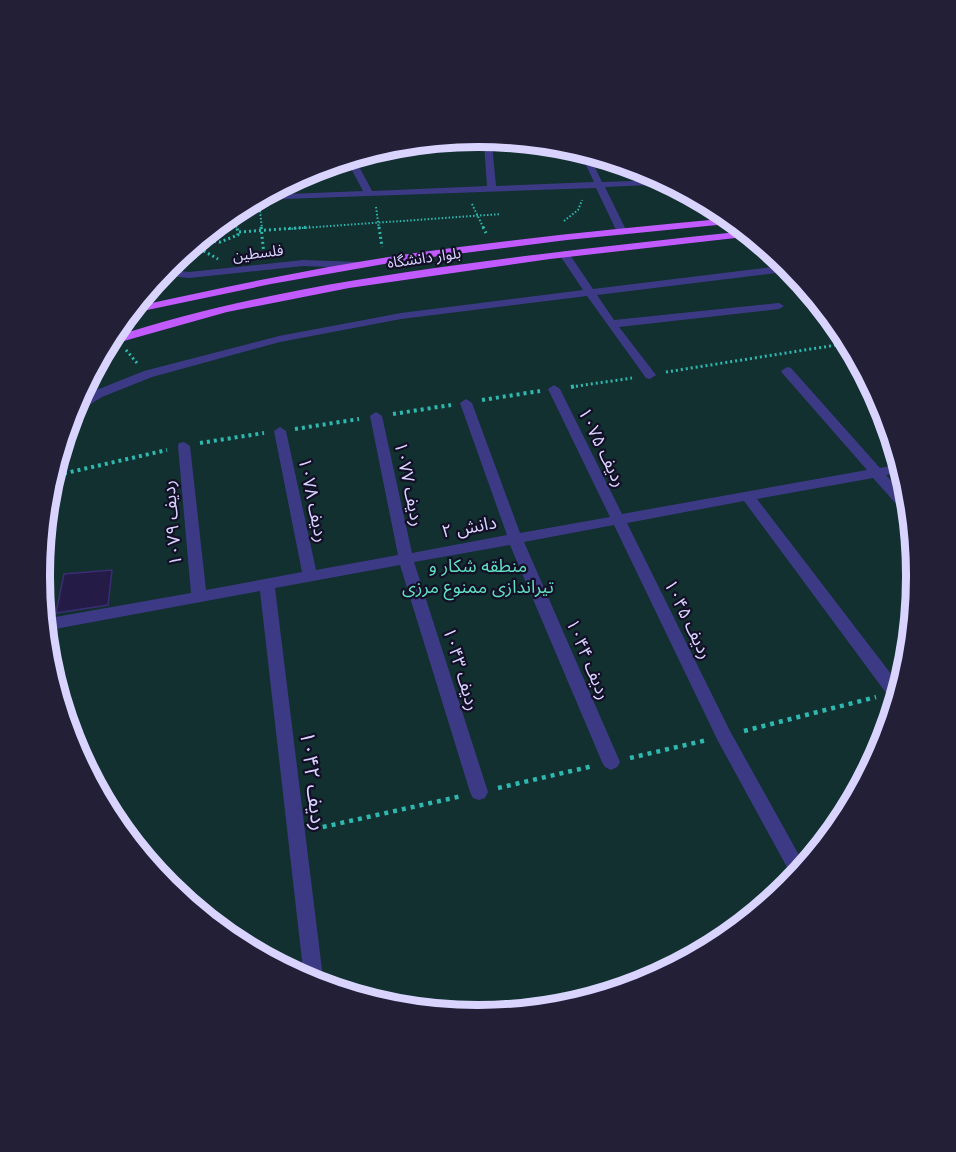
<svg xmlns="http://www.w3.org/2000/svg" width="956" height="1152" font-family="'Noto Sans','Noto Sans Arabic',sans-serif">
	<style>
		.green { fill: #12302f }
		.building { fill: #241b47; stroke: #3b2d73; stroke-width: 1.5 }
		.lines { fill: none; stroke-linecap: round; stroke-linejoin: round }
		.path-far3 { stroke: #2fb8b0; stroke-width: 2; stroke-dasharray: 1.5 2; stroke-linecap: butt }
		.path-far2 { stroke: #2fb8b0; stroke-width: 3; stroke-dasharray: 2 3; stroke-linecap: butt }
		.path-far1 { stroke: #2fb8b0; stroke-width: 4; stroke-dasharray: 3 4; stroke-linecap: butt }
		.path { stroke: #2fb8b0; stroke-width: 4.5; stroke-dasharray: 4 5; stroke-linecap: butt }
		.minor { fill: #3d3a85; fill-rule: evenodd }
		.major { fill: #c25bff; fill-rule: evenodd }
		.labels { text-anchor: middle; stroke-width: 4.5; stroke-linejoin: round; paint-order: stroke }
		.far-street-label { font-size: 15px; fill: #d9d4ff; stroke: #130f26 }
		.street-label { font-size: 18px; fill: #d9d4ff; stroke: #130f26 }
		.park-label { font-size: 18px; fill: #5fe0c0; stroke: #130f26 }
		.near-street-label { font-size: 21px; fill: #d9d4ff; stroke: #130f26 }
		.rim { fill: none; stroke: #d9d4ff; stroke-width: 8 }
	</style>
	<rect width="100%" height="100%" fill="#130f26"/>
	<circle class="green" cx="478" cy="576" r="438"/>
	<path class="building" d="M112 570 108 605 56 613 64 574Z"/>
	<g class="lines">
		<g class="path-far3">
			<path d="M472 204 484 229"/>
			<path d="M376 207 379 229"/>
			<path d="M260 211 262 229"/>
			<path d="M564 221 578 210 582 200"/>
			<path d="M219 223 235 225 238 229"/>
			<path d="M288 229 501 214"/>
		</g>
		<g class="path-far2">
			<path d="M261 227 264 255"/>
			<path d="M379 227 382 247"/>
			<path d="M483 227 486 233"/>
			<path d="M239 232 310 227"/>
			<path d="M199 240 220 242 238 235 237 227"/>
			<path d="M189 248 202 250 218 259"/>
			<path d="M126 350 137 363"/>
			<path d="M666 372 849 343"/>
			<path d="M571 387 632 378"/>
		</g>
		<g class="path-far1">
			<path d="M571 387 576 386"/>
			<path d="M482 400 540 391"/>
			<path d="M393 414 451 405"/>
			<path d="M295 429 359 419"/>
			<path d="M200 443 264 433"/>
			<path d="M57 475 167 450"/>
		</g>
		<g class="path">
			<path d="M744 731 876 697"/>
			<path d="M630 758 707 740"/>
			<path d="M498 788 593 766"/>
			<path d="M314 829 462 796"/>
		</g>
		<g class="minor">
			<path d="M488 141 492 144 496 186 594 182 579 150 588 153 602 182 663 180 671 184 605 187 627 232 622 235 617 232 596 188 255 200 264 195 363 191 346 159 354 157 372 191 487 186 484 144Z"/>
			<path d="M564 251 568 252 593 289 788 265 793 271 597 295 614 320 779 303 784 306 779 309 619 327 656 375 650 379 646 378 587 296 401 319 280 342 152 377 102 397 76 413H71L75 403 94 391 144 371 279 336 401 313 583 290 559 254Z"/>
			<path d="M303 260 359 262 364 265 359 268 303 266 189 278 159 275 164 270 189 272Z"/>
			<path d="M787 367 791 368 880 468 901 464 903 472 886 475 910 502 911 517 906 515 873 478 757 499 901 687 896 702 892 701 744 501 627 523 730 731 805 866 794 880 718 741 614 525 524 542 620 762 617 767 611 770 605 767 602 762 510 545 414 562 488 792 485 798 479 800 473 798 470 792 400 565 275 588 324 986 304 978 260 591 44 631V619L191 593 178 446 179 443 184 442 190 446 206 590 302 572 274 431 280 427 286 431 316 570 398 555 370 416 376 412 382 416 412 553 507 535 460 403 466 399 472 403 520 533 610 517 548 389 554 385 560 389 622 514 867 470 783 374 781 371Z"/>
			<path d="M50 483 55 487 48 582 40 587 39 576Z"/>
		</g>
		<g class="major">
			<path d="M731 218 737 223 567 240 401 261 271 284 128 314 134 307C222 287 311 269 401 255 511 239 621 228 731 218Z"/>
			<path d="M747 231 753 236 550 259 349 288 227 312 106 346 110 338C223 301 339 281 457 265 553 252 650 241 747 231Z"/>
		</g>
	</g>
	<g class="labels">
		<g class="far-street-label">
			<text transform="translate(258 253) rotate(-7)" y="5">فلسطین</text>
			<text transform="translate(424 258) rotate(-8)" y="5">بلوار دانشگاه</text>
		</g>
		<g class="street-label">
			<text transform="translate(602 447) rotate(64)" y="6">ردیف ۱۰۷۵</text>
			<text transform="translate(409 484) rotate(78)" y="6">ردیف ۱۰۷۷</text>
			<text transform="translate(313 500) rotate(78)" y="6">ردیف ۱۰۷۸</text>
			<text transform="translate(172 523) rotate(-95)" y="6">ردیف ۱۰۷۹</text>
			<text transform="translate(469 527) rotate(-10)" y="6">دانش ۲</text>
			<text transform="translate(688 619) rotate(64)" y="6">ردیف ۱۰۴۵</text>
			<text transform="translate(588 659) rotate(67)" y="6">ردیف ۱۰۴۴</text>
			<text transform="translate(461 669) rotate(73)" y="6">ردیف ۱۰۴۳</text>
		</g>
		<g class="park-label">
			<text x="478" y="572">منطقه شکار و<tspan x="478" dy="21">تیراندازی ممنوع مرزی</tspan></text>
		</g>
		<g class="near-street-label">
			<text transform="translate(313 781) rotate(83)" y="7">ردیف ۱۰۴۲</text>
		</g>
	</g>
	<path d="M0 0H956V1152H0ZM478 147H478A428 428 0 0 1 906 575V577A428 428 0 0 1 478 1005H478A428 428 0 0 1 50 577V575A428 428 0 0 1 478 147Z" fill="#231f37" fill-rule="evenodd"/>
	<path class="rim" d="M478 147H478A428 428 0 0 1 906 575V577A428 428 0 0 1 478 1005H478A428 428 0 0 1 50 577V575A428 428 0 0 1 478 147Z"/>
</svg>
